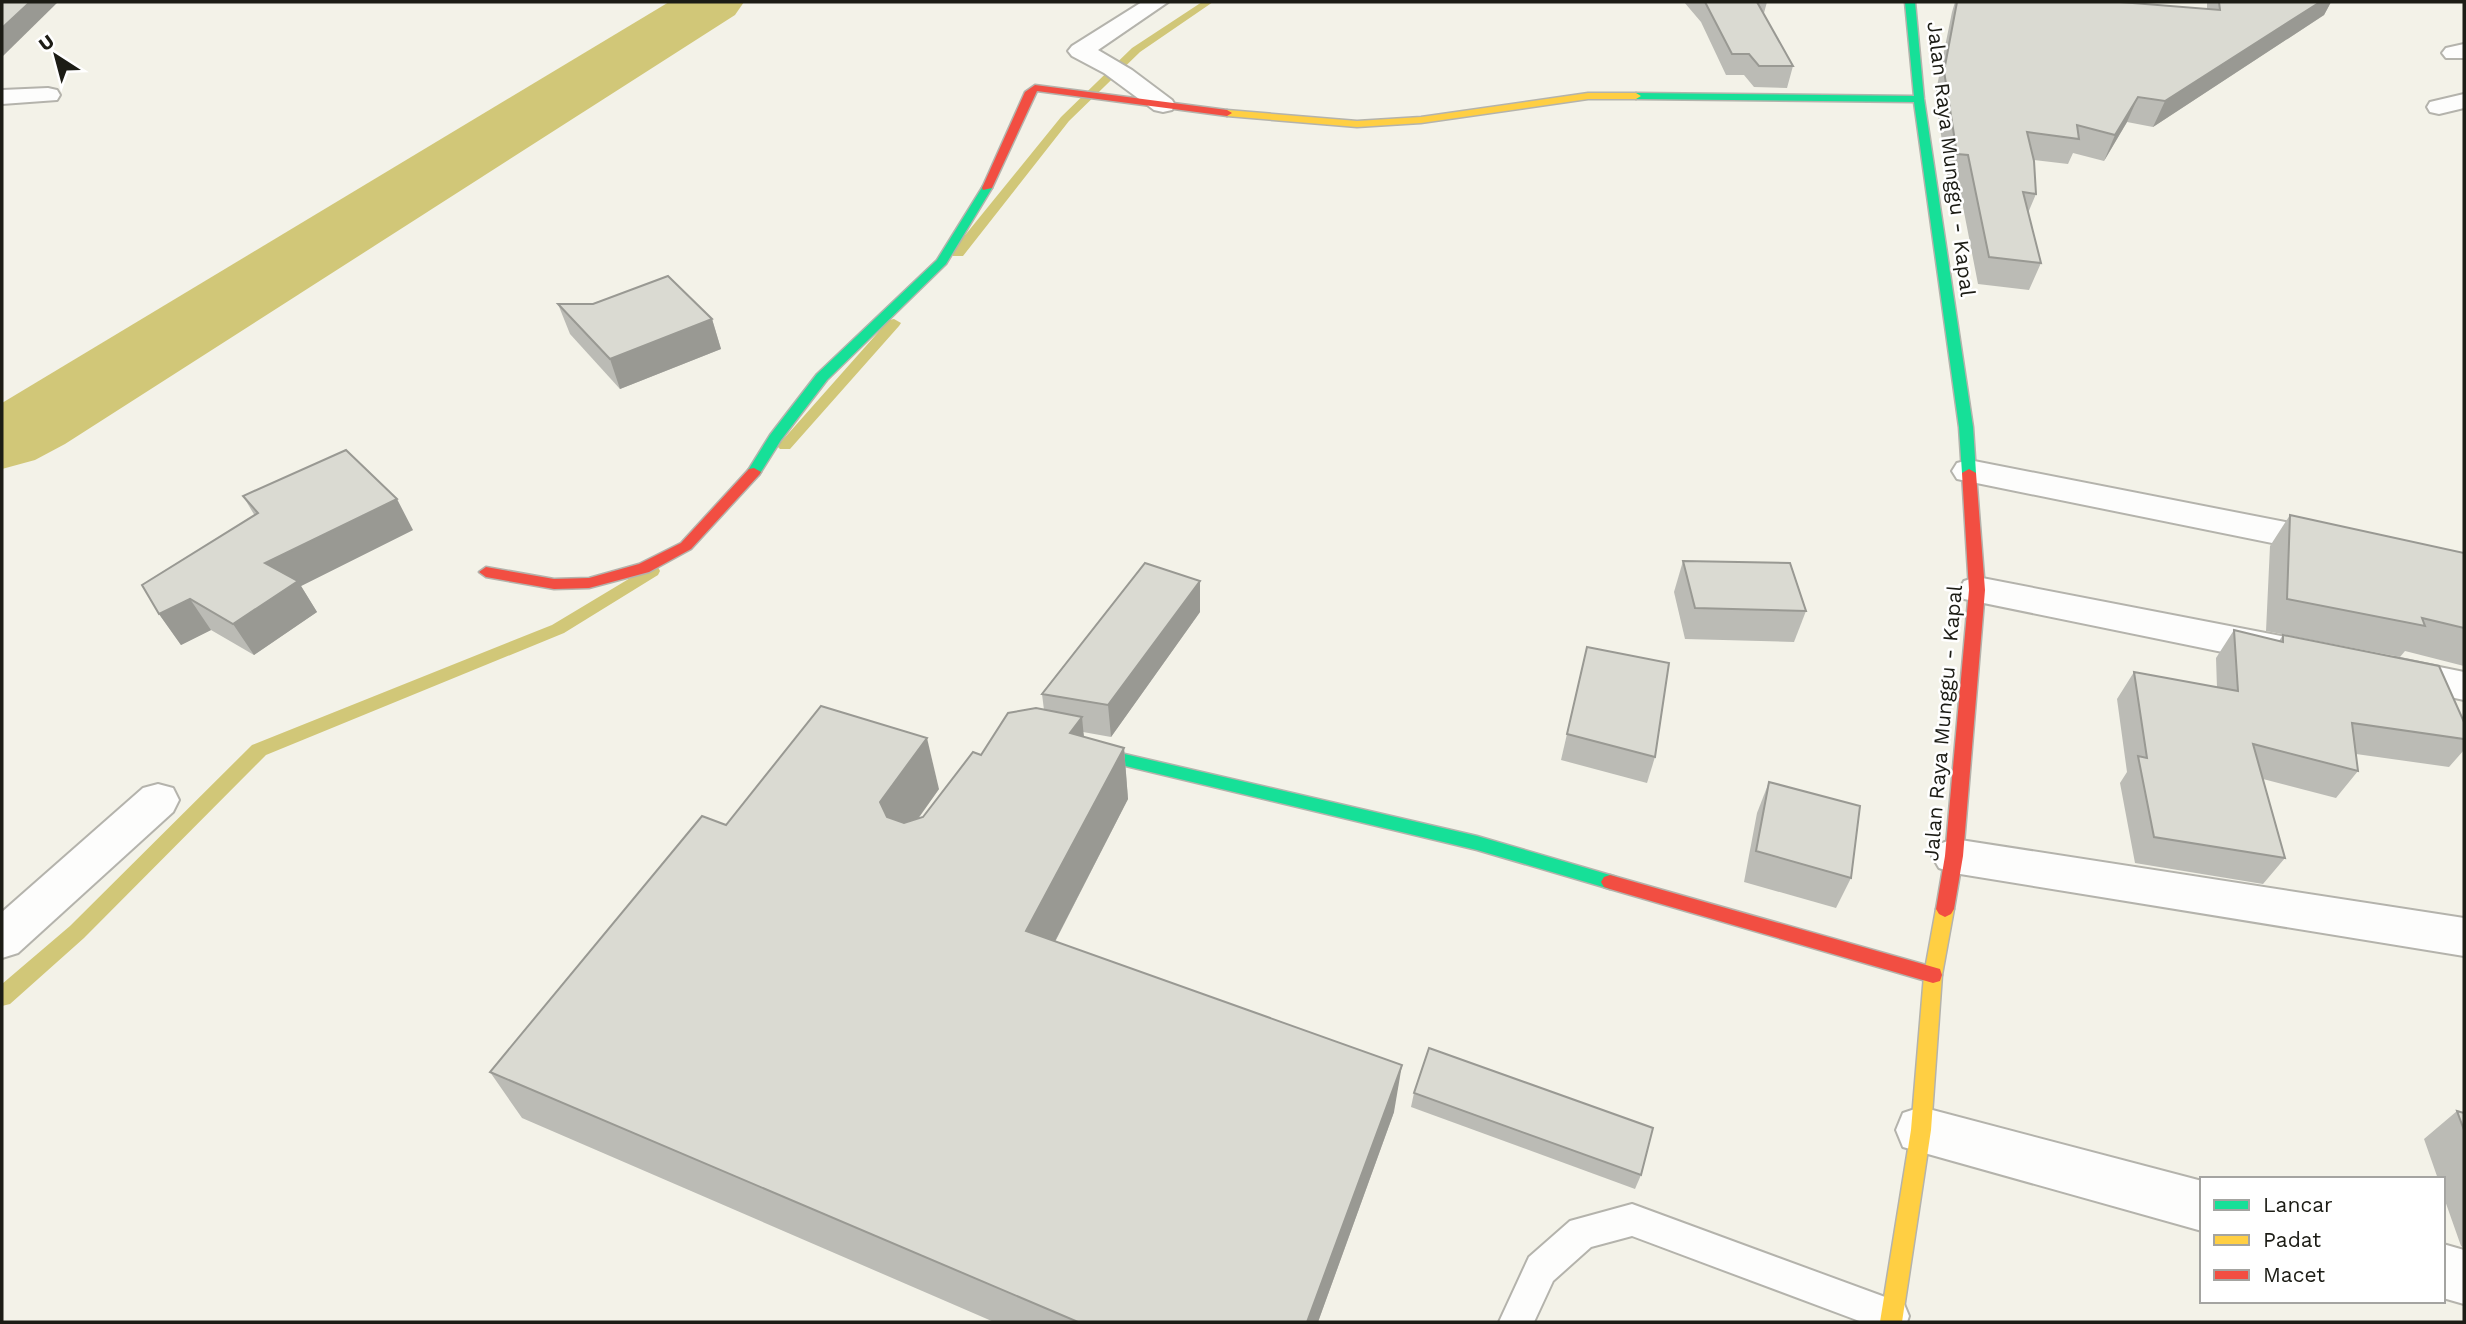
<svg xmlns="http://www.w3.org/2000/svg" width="2466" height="1324" font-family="'Work Sans',sans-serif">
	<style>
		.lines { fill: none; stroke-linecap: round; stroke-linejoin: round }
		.stream { fill: #d1c778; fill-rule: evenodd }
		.river { fill: #d1c778; fill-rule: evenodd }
		.lane-casing { stroke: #b4b3ac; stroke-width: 4 }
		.street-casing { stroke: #b4b3ac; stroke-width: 4 }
		.fast-casing { stroke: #b4b3ac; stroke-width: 3 }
		.slow-casing { stroke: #b4b3ac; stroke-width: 3 }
		.jam-casing { stroke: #b4b3ac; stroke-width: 3 }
		.lane { fill: #fdfdfc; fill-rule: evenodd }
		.street { fill: #fdfdfc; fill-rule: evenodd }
		.fast { fill: #16e098; fill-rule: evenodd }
		.slow { fill: #ffcf43; fill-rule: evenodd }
		.jam { fill: #f24e42; fill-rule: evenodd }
		.wall { fill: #bbbbb5 }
		.shaded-wall { fill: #999993 }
		.building { fill: #dadad2; stroke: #999993; stroke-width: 2 }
		.labels { text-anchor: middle; stroke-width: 5; stroke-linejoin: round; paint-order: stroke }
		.street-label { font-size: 21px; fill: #1c1c15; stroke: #fff }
	</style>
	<rect width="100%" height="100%" fill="#f3f2e8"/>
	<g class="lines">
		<g class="stream">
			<path d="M1202 2H1213L1140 52 1069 121 963 256H953V250L1061 117 1132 48Z"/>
			<path d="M894 319 901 323 899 326 790 449H780L777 446 780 443 889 320Z"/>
			<path d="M652 565 658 567 660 571 658 575 564 633 266 755 84 938 10 1004 2 1006V984L70 926 252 745 552 625Z"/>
		</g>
		<path class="river" d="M669 2H744L735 15 65 444 35 460 2 469V403Z"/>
		<g class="lane-casing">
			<path id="lane" d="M1632 1204 1904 1304 1909 1316 1907 1322H1862L1632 1236 1591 1247 1553 1281 1534 1322H1499L1529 1257 1570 1221Z"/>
		</g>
		<g class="street-casing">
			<g id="street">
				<path d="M1142 2H1168L1098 50 1132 70 1172 100 1175 105 1172 110 1163 112 1154 110 1104 73 1072 56 1068 51 1072 46Z"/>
				<path d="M2464 44V58H2446L2442 53 2446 48Z"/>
				<path d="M48 88 57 90 60 95 57 100 2 104V90Z"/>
				<path d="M2464 94V108L2439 114 2430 112 2427 107 2430 102Z"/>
				<path d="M1969 460 2331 531 2344 535 2349 543 2344 551 2331 555 1957 479 1952 471 1957 463Z"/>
				<path d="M1977 577 2281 636 2295 640 2300 650 2295 660 2281 664 1964 599 1959 590 1964 581Z"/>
				<path d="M2395 658 2464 672V700L2381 682 2376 672 2381 662Z"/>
				<path d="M158 784 173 788 179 800 173 812 18 953 2 958V912L143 788Z"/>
				<path d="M1954 839 2464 918V956L1954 873 1939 868 1932 856 1939 844Z"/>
				<path d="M1921 1107 2202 1181V1231L1903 1147 1896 1130 1903 1113Z"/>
				<path d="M2443 1244 2464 1250V1304L2443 1298Z"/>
			</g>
		</g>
		<g class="fast-casing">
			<g id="fast">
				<path d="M1905 2H1915L1924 99 1973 427 1976 473 1969 477 1962 473 1959 427 1914 102 1636 99 1631 96 1636 93 1914 96Z"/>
				<path d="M983 186 992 188 946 264 827 380 781 440 759 475H749L747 472 770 435 817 374 937 260Z"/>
				<path d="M1073 742 1477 836 1610 875 1616 877 1619 882 1616 887 1610 889 1477 850 1067 752 1065 748 1067 744Z"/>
			</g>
		</g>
		<g class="slow-casing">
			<g id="slow">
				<path d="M1588 93H1636L1641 96 1636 99H1588L1421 123 1357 127 1227 116 1222 113 1227 110 1357 121 1421 117Z"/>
				<path d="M1945 901 1951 904 1954 909 1942 975 1931 1130 1902 1322H1880L1911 1130 1924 975 1936 909 1939 904Z"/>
			</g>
		</g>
		<g class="jam-casing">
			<g id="jam">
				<path d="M1035 85 1227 110 1232 113 1227 116 1037 91 992 188 983 190 982 188 1025 92Z"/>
				<path d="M754 468 761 472 759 475 691 549 649 572 589 588 554 589 486 577 479 572 486 567 554 579 589 578 639 564 681 543 749 469Z"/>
				<path d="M1969 469 1976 473 1985 590 1963 856 1954 909 1951 914 1945 917 1939 914 1936 909 1945 856 1969 590 1962 473Z"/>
				<path d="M1610 875 1933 967 1940 969 1942 975 1940 981 1933 983 1610 889 1604 887 1601 882 1604 877Z"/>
			</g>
		</g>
		<use href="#lane" class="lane"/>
		<use href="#street" class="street"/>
		<use href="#fast" class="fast"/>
		<use href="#slow" class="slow"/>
		<use href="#jam" class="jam"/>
	</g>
	<g class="wall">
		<path d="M1684 2H1767L1764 13H1763L1793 66 1787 88 1754 87 1744 75H1726L1701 22Z"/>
		<path d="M1955 2H2120L2207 9V2H2331L2324 15 2153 127 2127 122 2104 161 2073 153 2068 164 2034 160 2036 194 2028 213 2041 263 2029 290 1978 284 1958 181 1948 180 1935 96 1952 12Z"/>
		<path d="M558 304 712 319 721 349 620 389 570 334Z"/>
		<path d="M243 496 413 530 301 586 317 612 254 655 211 630 181 645 159 614 255 516Z"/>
		<path d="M2290 515 2464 553V666L2405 651 2400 657 2266 631 2270 546Z"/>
		<path d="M1683 561 1806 611 1794 642 1685 639 1674 592Z"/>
		<path d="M1200 612 1111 737 1083 732 1084 737 1124 748 1128 799 1055 942 1394 1112 1318 1322H994L522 1118 490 1072 726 825 939 789 918 819 923 817 981 755 1044 710 1042 694Z"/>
		<path d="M2234 630 2279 641 2283 635 2464 722V750L2449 767 2356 754 2358 771 2336 798 2263 779 2285 858 2263 884 2135 863 2120 783 2127 772 2117 699 2134 672 2217 688 2216 658Z"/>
		<path d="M1587 647 1655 757 1647 783 1561 760Z"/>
		<path d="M1769 782 1851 878 1836 908 1744 882 1757 813Z"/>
		<path d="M1414 1093 1641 1175 1635 1189 1411 1107Z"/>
		<path d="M2457 1111 2464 1113V1248L2461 1246 2443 1195V1179H2438L2424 1139Z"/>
	</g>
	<g class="shaded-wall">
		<path d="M30 2H58L2 57V28Z"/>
		<path d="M2320 2H2331L2324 15 2153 127 2165 101Z"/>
		<path d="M2138 97 2127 122 2104 161 2115 135Z"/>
		<path d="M712 319 721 349 620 389 610 359Z"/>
		<path d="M397 499 413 530 301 586 317 612 254 655 233 624 265 563Z"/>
		<path d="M1200 581V612L1111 737 1108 705Z"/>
		<path d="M190 599 211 630 181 645 159 614Z"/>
		<path d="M1082 717 1087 769 1070 733Z"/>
		<path d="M927 738 939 789 894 852 880 802Z"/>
		<path d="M1124 748 1128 799 1035 980 1026 931Z"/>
		<path d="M1402 1065 1394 1112 1318 1322H1307Z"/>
	</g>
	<g class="building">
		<path d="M2 2H30L2 28Z"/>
		<path d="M1705 2H1757L1793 66H1759L1749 54H1732Z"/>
		<path d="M1957 2H2120L2220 10 2219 2H2320L2165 101 2138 97 2115 135 2077 125 2079 139 2027 132 2034 161 2036 194 2023 192 2041 263 1989 257 1968 155 1957 154 1944 71Z"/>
		<path d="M668 276 712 319 610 359 558 304H593Z"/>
		<path d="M346 450 397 499 265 563 298 581 233 624 190 599 159 614 142 585 258 513 243 496Z"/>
		<path d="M2290 515 2464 553V628L2422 618 2425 626 2287 599Z"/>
		<path d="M1683 561 1790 563 1806 611 1695 608Z"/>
		<path d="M1145 563 1200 581 1108 705 1042 694Z"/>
		<path d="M2234 630 2283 642V635L2439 666 2464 722V739L2352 723 2358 771 2253 744 2285 858 2154 837 2138 756 2147 758 2134 672 2238 691Z"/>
		<path d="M1587 647 1669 663 1655 757 1567 734Z"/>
		<path d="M821 706 927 738 880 802 887 817 904 823 923 817 973 752 981 755 1008 713 1036 708 1082 717 1070 733 1124 748 1026 931 1402 1065 1307 1322H1078L490 1072 702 816 726 825Z"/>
		<path d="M1769 782 1860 806 1851 878 1756 851Z"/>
		<path d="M1429 1048 1653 1128 1641 1175 1414 1093Z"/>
		<path d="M2457 1111 2464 1113V1130Z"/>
	</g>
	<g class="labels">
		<g class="street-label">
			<text transform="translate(1951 159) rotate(83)" y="7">Jalan Raya Munggu - Kapal</text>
			<text transform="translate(1943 723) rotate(-85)" y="7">Jalan Raya Munggu - Kapal</text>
		</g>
	</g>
	<rect width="2466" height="1324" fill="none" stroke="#1c1c15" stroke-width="7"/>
	<rect x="2200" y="1177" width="245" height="126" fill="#ffffff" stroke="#a4a4a1" stroke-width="2"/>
	<rect x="2214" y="1200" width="35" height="10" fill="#16e098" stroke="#a4a4a1" stroke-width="2"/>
	<text x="2263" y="1212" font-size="21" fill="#1c1c15">Lancar</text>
	<rect x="2214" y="1235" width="35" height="10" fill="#ffcf43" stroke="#a4a4a1" stroke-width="2"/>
	<text x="2263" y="1247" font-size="21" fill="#1c1c15">Padat</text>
	<rect x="2214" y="1270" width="35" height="10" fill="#f24e42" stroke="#a4a4a1" stroke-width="2"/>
	<text x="2263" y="1282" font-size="21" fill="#1c1c15">Macet</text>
	<g transform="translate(56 56) rotate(324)" stroke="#ffffff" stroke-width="5" paint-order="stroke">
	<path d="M0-5L12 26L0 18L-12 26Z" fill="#1c1c15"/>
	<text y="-10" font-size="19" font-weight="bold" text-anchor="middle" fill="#1c1c15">U</text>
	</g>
</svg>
